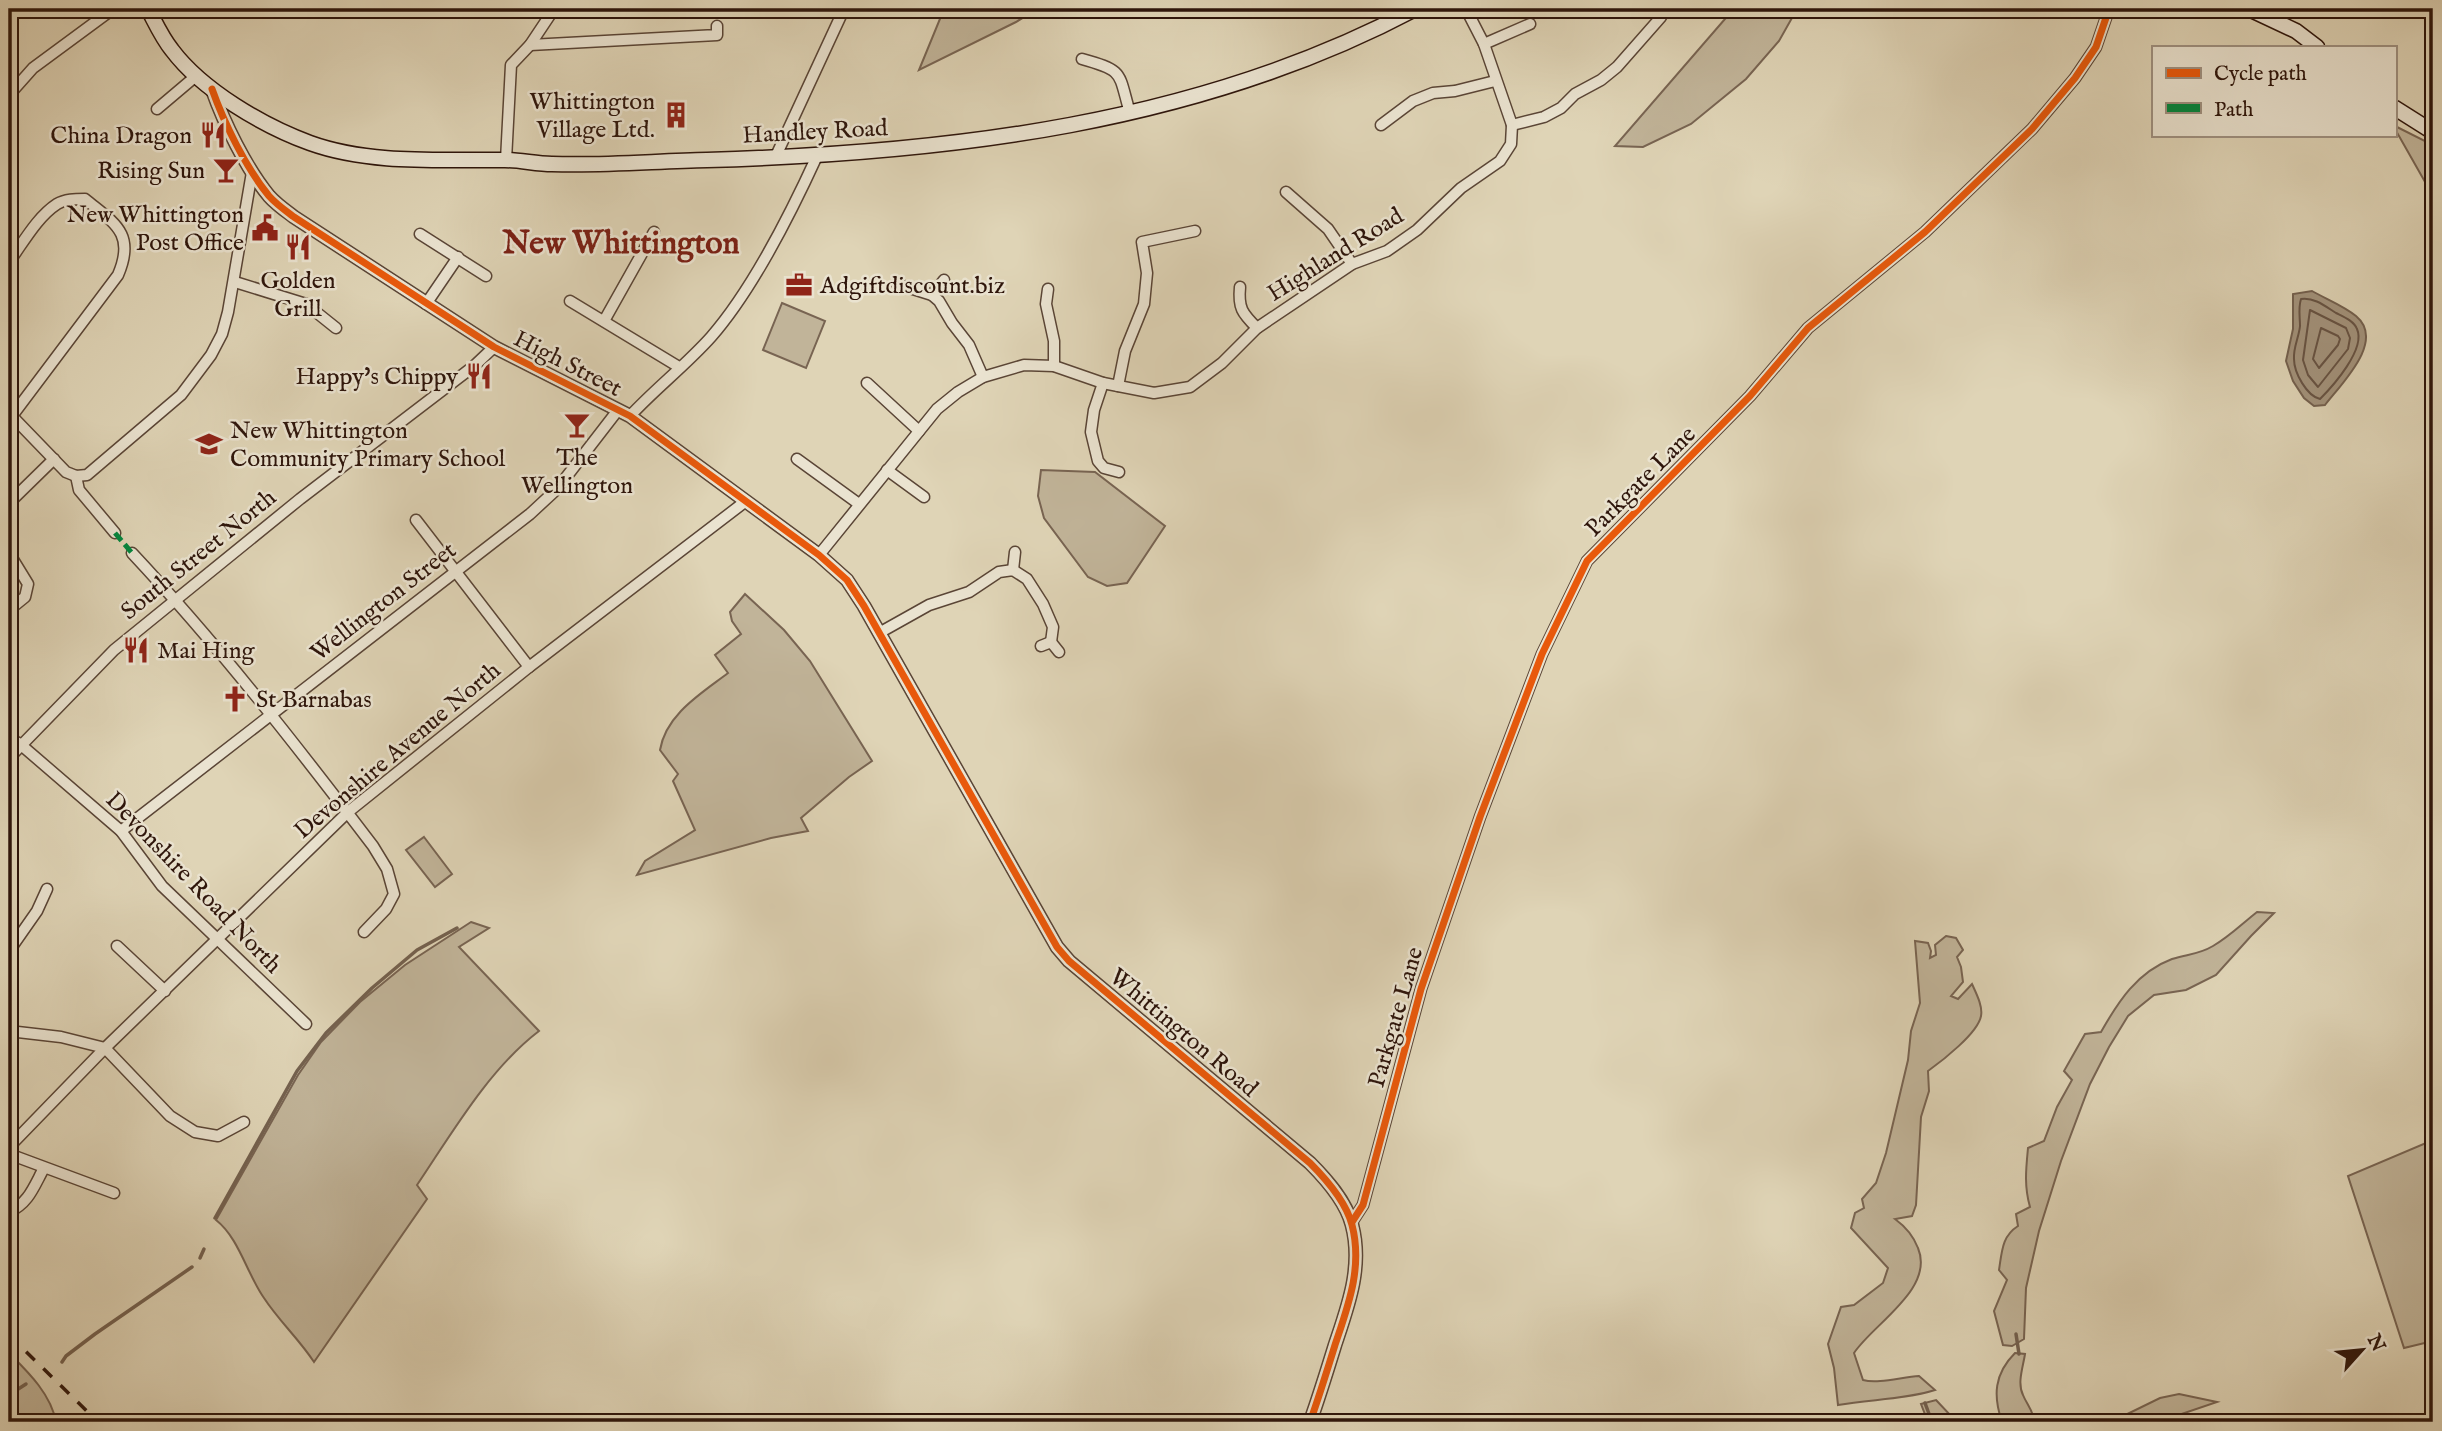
<svg xmlns="http://www.w3.org/2000/svg" width="2442" height="1431" font-family="'IM FELL English',serif">
	<style>
		.green { fill: #c1b499; stroke: #786452; stroke-width: 2 }
		.water { fill: #a3937c; stroke: #74614f; stroke-width: 2 }
		.lines { fill: none; stroke-linecap: round; stroke-linejoin: round }
		.shore { stroke: #685444; stroke-width: 2 }
		.stream { stroke: #74614f; stroke-width: 3.5 }
		.minor-casing { stroke: #5a4536; stroke-width: 13 }
		.tertiary-casing { stroke: #5a4536; stroke-width: 15 }
		.secondary-casing { stroke: #2e150b; stroke-width: 17 }
		.minor { stroke: #eae3d0; stroke-width: 10 }
		.tertiary { stroke: #eae3d0; stroke-width: 12 }
		.secondary { stroke: #eae3d0; stroke-width: 14 }
		.rail { stroke: #2e150b; stroke-width: 3.5; stroke-dasharray: 12 12; stroke-linecap: butt }
		.quiet { stroke: #00873e; stroke-width: 5; stroke-dasharray: 10 5; stroke-linecap: butt }
		.cycleway-casing { stroke: #eae3d0; stroke-width: 11 }
		.cycleway { stroke: #e8590c; stroke-width: 7 }
		.labels { text-anchor: middle; stroke-width: 5; stroke-linejoin: round; paint-order: stroke }
		.poi-label { font-size: 24px; fill: #2e150b; stroke: #eae3d0; text-anchor: end }
		.street-label { font-size: 24px; fill: #2e150b; stroke: #eae3d0 }
		.district-label { font-size: 32px; font-weight: bold; fill: #7a1f14; stroke: #eae3d0 }
	</style>
	<rect width="100%" height="100%" fill="#dfd4b6"/>
	<filter id="stains"><feTurbulence type="fractalNoise" baseFrequency=".00286" numOctaves="4"/><feColorMatrix values="0 0 0 0 .2 0 0 0 0 .09 0 0 0 0 .02 0 0 0 .5 -.17"/></filter>
	<radialGradient id="worn" r=".72"><stop offset=".6" stop-color="#630" stop-opacity="0"/><stop offset="1" stop-color="#630" stop-opacity=".3"/></radialGradient>
	<g class="green">
		<path d="M944 9H1037L1016 22 919 70Z"/>
		<path d="M1716 9H1797L1779 41 1746 79 1691 124 1643 147 1615 146 1725 19Z"/>
		<path d="M2395 126 2433 145V196L2395 129Z"/>
		<path d="M782 303 825 321 806 368 763 350Z"/>
		<path d="M1041 470 1095 472 1165 526 1127 583 1107 586 1088 577 1044 518 1038 496Z"/>
		<path d="M745 594 784 630 810 661 872 761 849 777 801 818 808 831 771 838 637 875 645 861 695 830 673 781 678 774 660 750C666 714 702 693 728 673L715 655 741 634 732 621 730 612Z"/>
		<path d="M424 837 452 874 435 887 406 850Z"/>
		<path d="M2257 912 2274 913 2251 936 2216 975 2186 990 2154 995 2128 1016 2109 1047 2090 1084 2061 1161 2039 1231 2026 1288 2024 1339 2012 1346 2003 1345 1994 1311 2007 1280 1999 1270C2002 1251 2002 1236 2018 1226L2016 1214 2030 1207C2024 1186 2026 1169 2028 1148L2044 1141 2057 1107 2072 1080 2064 1071 2085 1034 2101 1032C2118 1002 2137 972 2172 959 2187 954 2198 955 2213 946 2229 937 2243 923 2257 912Z"/>
		<path d="M471 922 489 928 459 947 539 1031C489 1069 452 1133 417 1185L427 1199 314 1362C299 1339 279 1321 264 1298 247 1274 239 1238 216 1220L298 1075 321 1042 360 1002 405 965Z"/>
		<path d="M1946 936 1956 938 1963 950 1957 957 1961 967 1963 982 1951 996 1958 999 1972 984C1976 993 1983 1006 1981 1016 1978 1033 1942 1061 1928 1071L1929 1091 1921 1117 1916 1205 1912 1216 1895 1219C1906 1227 1913 1235 1918 1248 1935 1289 1873 1324 1854 1353L1863 1380C1878 1384 1902 1377 1919 1376L1935 1390C1903 1400 1871 1399 1838 1405L1834 1368 1828 1344 1841 1307 1854 1305 1883 1283 1888 1268 1851 1228 1855 1213 1864 1208 1862 1199 1876 1183 1886 1153 1908 1060 1911 1031 1920 1003 1915 941 1928 943 1931 951 1930 958 1936 955 1935 945Z"/>
		<path d="M2433 1140V1341L2404 1348 2348 1176Z"/>
		<path d="M9 1353C28 1372 51 1394 56 1422H9Z"/>
		<path d="M2015 1353 2025 1354C2023 1367 2017 1383 2023 1395 2027 1405 2034 1411 2034 1422H2002C1993 1396 1994 1374 2015 1353Z"/>
		<path d="M2179 1394 2217 1402 2158 1422H2111L2160 1398Z"/>
		<path d="M1936 1400 1951 1416 1966 1422H1928L1921 1404Z"/>
	</g>
	<path class="water" d="M2312 291C2326 299 2344 306 2356 316 2386 341 2341 384 2325 405L2314 406 2304 398 2293 381 2286 361 2293 329V294Z"/>
	<g class="lines">
		<g class="shore">
			<path d="M2301 299C2314 297 2325 306 2336 313 2344 317 2354 321 2357 329 2366 349 2333 386 2320 399 2307 396 2294 373 2294 359 2293 348 2299 337 2300 326 2300 317 2298 308 2301 299Z"/>
			<path d="M2310 310 2346 328 2350 338 2348 349 2318 387 2308 375 2303 360Z"/>
			<path d="M2321 328 2338 336 2340 339 2338 345 2319 368 2313 359Z"/>
		</g>
		<g class="stream">
			<path d="M215 1218 297 1071 326 1033 372 988 417 950 457 928"/>
			<path d="M200 1258 204 1249"/>
			<path d="M2016 1334 2019 1354"/>
			<path d="M62 1362 66 1356 95 1334 192 1267"/>
			<path d="M9 1395 26 1384"/>
			<path d="M1925 1403 1932 1422"/>
		</g>
		<g class="minor-casing">
			<g id="minor">
				<path d="M1484 44 1530 24"/>
				<path d="M530 45 717 35V26"/>
				<path d="M1082 59C1125 71 1118 72 1130 113"/>
				<path d="M9 95 33 68 113 9"/>
				<path d="M157 109 196 76"/>
				<path d="M1381 125 1413 101 1433 93 1455 91 1495 81"/>
				<path d="M1512 125 1544 117 1561 108 1575 94 1601 80 1617 67 1661 17"/>
				<path d="M775 158 844 9"/>
				<path d="M506 160 511 65 530 45 554 9"/>
				<path d="M1286 192 1328 229 1352 264"/>
				<path d="M420 234 486 276"/>
				<path d="M9 262C23 243 37 217 57 204 65 199 75 199 85 199 114 223 136 233 118 275L12 416"/>
				<path d="M235 282 306 304 336 328"/>
				<path d="M897 284 932 295 939 301 952 323 969 345 983 377"/>
				<path d="M1240 287C1238 308 1242 313 1257 328"/>
				<path d="M1048 289 1046 304 1054 341V366"/>
				<path d="M932 295 944 280"/>
				<path d="M570 301 679 367"/>
				<path d="M426 304 458 257"/>
				<path d="M604 321 654 232"/>
				<path d="M867 383 919 431"/>
				<path d="M1103 383 1094 410 1091 432 1098 461 1104 468 1119 472"/>
				<path d="M1118 386 1125 351 1144 304 1147 273 1142 242 1195 231"/>
				<path d="M9 413 66 472 76 476 87 475 181 395 211 355 222 334 228 312 252 172"/>
				<path d="M630 416C656 388 686 365 711 337 753 289 790 215 817 156"/>
				<path d="M797 459 859 504"/>
				<path d="M887 470 924 497"/>
				<path d="M76 476 79 490 115 533"/>
				<path d="M9 503 54 459"/>
				<path d="M416 520 529 667"/>
				<path d="M9 553 28 584 25 597 9 610"/>
				<path d="M132 553C219 646 296 745 373 846L387 869 394 894 386 909 364 932"/>
				<path d="M819 555 937 409 958 392 983 377 1024 365 1054 366 1103 383 1154 393 1190 387 1222 363 1257 328 1352 264 1387 251 1417 230 1461 188 1500 161 1511 144 1512 125 1484 44 1466 9"/>
				<path d="M1013 570 1015 552"/>
				<path d="M879 633 929 605 969 592 999 572 1013 570 1027 579 1043 604 1053 627 1051 642"/>
				<path d="M1041 646 1051 642 1059 652"/>
				<path d="M9 738 20 744 121 831 162 886 306 1024"/>
				<path d="M9 758 114 650 300 499 474 366 494 347"/>
				<path d="M121 831 530 514 557 489 618 410"/>
				<path d="M117 946 165 991"/>
				<path d="M9 951 37 911 47 889"/>
				<path d="M9 1031 61 1037 105 1048 170 1116 195 1132 218 1136 244 1122"/>
				<path d="M9 1147 105 1048 348 812 529 667 746 501"/>
				<path d="M9 1154 114 1193"/>
				<path d="M9 1212C29 1203 34 1186 44 1168"/>
				<path d="M1352 1222 1363 1205 1421 989 1480 817 1542 654 1587 561 1750 396 1808 328 1925 232 2032 129 2075 78 2096 47 2109 9"/>
			</g>
		</g>
		<g class="tertiary-casing">
			<path id="tertiary" d="M212 89C224 123 246 168 269 196 276 204 286 211 294 217L494 347 630 416 819 555 847 580 864 606 1057 947 1069 961 1310 1163C1326 1179 1346 1201 1352 1225 1363 1267 1348 1306 1335 1345 1327 1371 1319 1397 1310 1422"/>
		</g>
		<g class="secondary-casing">
			<g id="secondary">
				<path d="M148 9C155 22 162 38 172 50 202 90 263 126 310 143 371 165 442 159 505 160 521 160 536 164 552 164 604 166 656 161 707 160 949 153 1198 124 1415 9"/>
				<path d="M2249 9 2296 31 2317 47"/>
				<path d="M2395 108 2433 132"/>
			</g>
		</g>
		<use href="#minor" class="minor"/>
		<use href="#tertiary" class="tertiary"/>
		<use href="#secondary" class="secondary"/>
		<path class="rail" d="M9 1335 98 1422"/>
		<path class="quiet" d="M115 533 132 553"/>
		<g class="cycleway-casing">
			<g id="cycleway">
				<path d="M212 89C224 123 246 168 269 196 276 204 286 211 294 217L494 347 630 416 819 555 847 580 864 606 1057 947 1069 961 1310 1163C1326 1179 1346 1201 1352 1225 1363 1267 1348 1306 1335 1345 1327 1371 1319 1397 1310 1422"/>
				<path d="M1352 1222 1363 1205 1421 989 1480 817 1542 654 1587 561 1750 396 1808 328 1925 232 2032 129 2075 78 2096 47 2109 9"/>
			</g>
		</g>
		<use href="#cycleway" class="cycleway"/>
	</g>
	<defs>
		<g id="building-bare" transform="scale(2.1)"><path d="M-4-6H4V6H1V3H-1V6H-4ZM-2.5-4.3h1.7v1.8h-1.7ZM.8-4.3h1.7v1.8H.8ZM-2.5-1h1.7V.8h-1.7ZM.8-1h1.7V.8H.8Z" fill="#8f2418" stroke="#eae3d0" stroke-width="2.5" paint-order="stroke"/></g>
		<g id="restaurant-bare" transform="scale(2.1)"><path d="M-5-6h1v4h1v-4h1v4h1v-4h1v5L-1.5 .5V6h-2V.5L-5-1ZM5-6V6H3V1.5H1.5Q1.5-4 5-6Z" fill="#8f2418" stroke="#eae3d0" stroke-width="2.5" paint-order="stroke"/></g>
		<g id="bar-bare" transform="scale(2.1)"><path d="M-6-5H6L.8 .8V4.5H3.5V6h-7V4.5H-.8V.8Z" fill="#8f2418" stroke="#eae3d0" stroke-width="2.5" paint-order="stroke"/></g>
		<g id="civic-bare" transform="scale(2.1)"><path d="M-.6-6.5H3V-4.5H.6V-3L4-1V1h2V6H-6V1h2V-1L-.6-3ZM-1.2 2.5V6h2.4V2.5Z" fill="#8f2418" stroke="#eae3d0" stroke-width="2.5" paint-order="stroke"/></g>
		<g id="office-bare" transform="scale(2.1)"><path d="M-6-3h4V-5.5h4V-3h4V5H-6ZM-1-4.5V-3h2v-1.5ZM-6 0V1H6V0Z" fill="#8f2418" stroke="#eae3d0" stroke-width="2.5" paint-order="stroke"/></g>
		<g id="school-bare" transform="scale(2.1)"><path d="M0-5L7-2L0 1L-7-2ZM-4 1L0 2.5L4 1V4Q0 6-4 4Z" fill="#8f2418" stroke="#eae3d0" stroke-width="2.5" paint-order="stroke"/></g>
		<g id="church-bare" transform="scale(2.1)"><path d="M-1.2-6h2.4v3.5h3.3v2.4h-3.3V6h-2.4V-.1h-3.3v-2.4h3.3Z" fill="#8f2418" stroke="#eae3d0" stroke-width="2.5" paint-order="stroke"/></g>
	</defs>
	<g fill-rule="evenodd">
		<use href="#building-bare" x="676" y="115"/>
		<use href="#restaurant-bare" x="213" y="135"/>
		<use href="#bar-bare" x="226" y="170"/>
		<use href="#civic-bare" x="265" y="228"/>
		<use href="#restaurant-bare" x="298" y="247"/>
		<use href="#office-bare" x="799" y="285"/>
		<use href="#restaurant-bare" x="479" y="376"/>
		<use href="#bar-bare" x="577" y="425"/>
		<use href="#school-bare" x="209" y="444"/>
		<use href="#restaurant-bare" x="136" y="650"/>
		<use href="#church-bare" x="235" y="699"/>
	</g>
	<g class="labels">
		<g class="poi-label">
			<text x="655" y="109">Whittington<tspan x="655" dy="28">Village Ltd.</tspan></text>
			<text x="192" y="143">China Dragon</text>
			<text x="205" y="178">Rising Sun</text>
			<text x="244" y="222">New Whittington<tspan x="244" dy="28">Post Office</tspan></text>
			<text x="298" y="288" text-anchor="middle">Golden<tspan x="298" dy="28">Grill</tspan></text>
			<text x="820" y="293" text-anchor="start">Adgiftdiscount.biz</text>
			<text x="458" y="384">Happy's Chippy</text>
			<text x="230" y="438" text-anchor="start">New Whittington<tspan x="230" dy="28">Community Primary School</tspan></text>
			<text x="577" y="465" text-anchor="middle">The<tspan x="577" dy="28">Wellington</tspan></text>
			<text x="157" y="658" text-anchor="start">Mai Hing</text>
			<text x="256" y="707" text-anchor="start">St Barnabas</text>
		</g>
		<g class="street-label">
			<text transform="translate(815 131) rotate(-3)" y="8">Handley Road</text>
			<text transform="translate(1335 254) rotate(-32)" y="8">Highland Road</text>
			<text transform="translate(568 363) rotate(27)" y="8">High Street</text>
			<text transform="translate(1640 481) rotate(-45)" y="8">Parkgate Lane</text>
			<text transform="translate(198 554) rotate(-39)" y="8">South Street North</text>
			<text transform="translate(383 601) rotate(-38)" y="8">Wellington Street</text>
			<text transform="translate(397 750) rotate(-40)" y="8">Devonshire Avenue North</text>
			<text transform="translate(194 882) rotate(46)" y="8">Devonshire Road North</text>
			<text transform="translate(1395 1017) rotate(-74)" y="8">Parkgate Lane</text>
			<text transform="translate(1184 1032) rotate(40)" y="8">Whittington Road</text>
		</g>
		<g class="district-label">
			<text x="621" y="253">New Whittington</text>
		</g>
	</g>
	<rect width="2442" height="1431" fill="none" stroke="#dfd4b6" stroke-width="35"/>
	<rect x="10" y="10" width="2421" height="1410" fill="none" stroke="#2e150b" stroke-width="3.5"/>
	<rect x="18" y="18" width="2407" height="1396" fill="none" stroke="#2e150b" stroke-width="2"/>
	<rect x="2152" y="46" width="245" height="91" fill="#eae3d0" stroke="#9f9181" stroke-width="2"/>
	<rect x="2166" y="68" width="35" height="10" fill="#e8590c" stroke="#9f9181" stroke-width="2"/>
	<text x="2214" y="80" font-size="21" fill="#2e150b">Cycle path</text>
	<rect x="2166" y="103" width="35" height="10" fill="#00873e" stroke="#9f9181" stroke-width="2"/>
	<text x="2214" y="116" font-size="21" fill="#2e150b">Path</text>
	<g transform="translate(2362 1350) rotate(63)" stroke="#eae3d0" stroke-width="5" paint-order="stroke">
	<path d="M0-5L12 26L0 18L-12 26Z" fill="#2e150b"/>
	<text y="-10" font-size="19" font-weight="bold" text-anchor="middle" fill="#2e150b">N</text>
	</g>
	<rect width="100%" height="100%" filter="url(#stains)"/>
	<rect width="100%" height="100%" fill="url(#worn)"/>
</svg>
